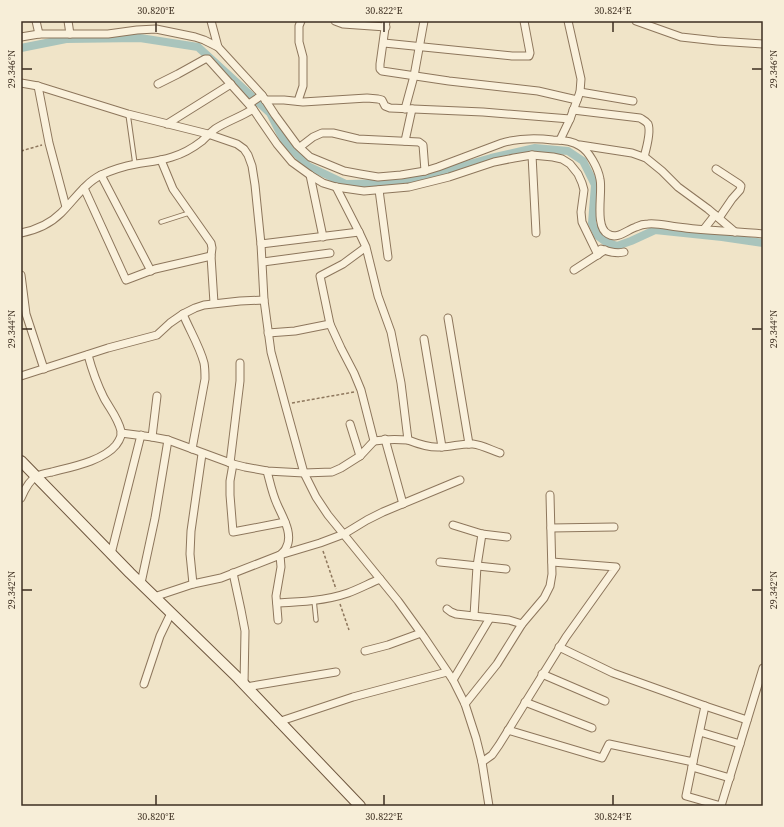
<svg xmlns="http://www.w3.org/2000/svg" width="784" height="827" font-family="'Source Serif 4',serif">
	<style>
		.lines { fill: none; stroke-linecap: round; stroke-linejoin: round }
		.canal { stroke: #a9c4bc; stroke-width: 8 }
		.service-casing { stroke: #8d765c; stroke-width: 5.5 }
		.minor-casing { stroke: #8d765c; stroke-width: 9 }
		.secondary-casing { stroke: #6f573f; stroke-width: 12 }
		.path { stroke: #8d765c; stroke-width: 1.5; stroke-dasharray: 3 2; stroke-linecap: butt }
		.service { stroke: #faf1dc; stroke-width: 3.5 }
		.minor { stroke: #faf1dc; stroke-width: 7 }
		.secondary { stroke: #faf1dc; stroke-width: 10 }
		.ticks { fill: none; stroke: #3d2e20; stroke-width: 1.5 }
		.neatline { fill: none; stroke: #3d2e20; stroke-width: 1.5 }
		.ticks-label { font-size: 10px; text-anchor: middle; fill: #3d2e20 }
	</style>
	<rect width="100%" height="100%" fill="#f0e4c8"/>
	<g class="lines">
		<path class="canal" d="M21 48 66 39 140 38 198 47 270 113 284 141 308 166 346 184 402 183 491 158 535 148 568 151 583 161 595 185 592 223 598 236 606 242 617 246 631 241 655 230 722 237 763 243"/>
		<g class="service-casing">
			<g id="service">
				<path d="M128 114 135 164"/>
				<path d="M161 222 189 213"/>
				<path d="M314 600 316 620"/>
			</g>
		</g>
		<g class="minor-casing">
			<g id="minor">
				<path d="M36 21 39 34"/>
				<path d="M68 21 70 34"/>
				<path d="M211 21 218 47 262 95"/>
				<path d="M335 21 343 24 386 27"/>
				<path d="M386 21 380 64V69L382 71 449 81 538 91 577 100"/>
				<path d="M636 21 681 37 717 41 763 44"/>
				<path d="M21 37 39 34H108L137 30 156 29 195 37 204 40 218 47"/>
				<path d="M384 43 512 56H529L530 53 524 21"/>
				<path d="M21 83 38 86 128 114 208 134 237 144 244 149 248 155 252 166 255 185 261 244 264 300 271 352 285 404 304 473 316 497 328 515 398 601 424 637 453 680 465 704 476 738 482 762 489 806"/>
				<path d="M158 84 178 74 205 59H208L253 109 277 144 292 162 310 175 323 183 336 187 364 191 409 187 449 177 494 162 514 158 532 155 553 157 562 159 570 164 578 174 582 183 584 190 581 212 582 222 598 255"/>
				<path d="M38 86 49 143 66 207"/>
				<path d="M580 92 633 101"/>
				<path d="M265 100H284L303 102 367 98 378 99 382 100 385 106 390 108 483 112 570 119"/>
				<path d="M298 101 303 86V57L299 42V26L301 21"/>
				<path d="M249 104 262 95 275 115 297 145 310 157 344 171 360 174 378 177 401 175 425 171 438 167 502 143C519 138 536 138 553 140 561 140 573 141 580 146 589 151 598 168 600 179 603 192 594 227 608 234 617 240 627 230 636 227 640 225 644 224 648 224 658 223 668 226 678 227 706 231 735 231 763 234"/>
				<path d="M405 109 414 76 424 21"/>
				<path d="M573 110 640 118C643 120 646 121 648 124 651 131 646 150 644 157"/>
				<path d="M167 124 231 84"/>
				<path d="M560 140 570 119 580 92 581 79 568 21"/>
				<path d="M405 141 412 109"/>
				<path d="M580 145 632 153 646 158 662 171 678 187 708 209 735 232"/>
				<path d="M300 147 313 137 322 133H333L358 139 419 142 423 145 425 171"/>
				<path d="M532 155 536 233"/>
				<path d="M161 160 173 189 211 243 212 248 211 256 214 303"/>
				<path d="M716 169 739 184 741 186 740 190 732 199 719 218"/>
				<path d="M101 175 151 271"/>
				<path d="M310 175 323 237"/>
				<path d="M336 187 359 232 366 247 378 296 391 332 401 383 408 440C396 439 386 439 374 441L361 390 354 373 341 348 330 324 320 276 343 264 366 247"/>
				<path d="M84 188 126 280 155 269 211 256"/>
				<path d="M379 190 388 257"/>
				<path d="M704 229 715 215"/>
				<path d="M21 233C36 230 50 224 61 213 74 200 85 183 101 175 112 170 125 166 136 164 148 162 160 161 172 157 182 154 193 148 202 141 206 137 210 133 215 129 227 121 241 117 253 109"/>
				<path d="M261 244 359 232"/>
				<path d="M601 249C609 252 616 254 624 252"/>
				<path d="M263 262 330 253"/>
				<path d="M574 270 605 250"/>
				<path d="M21 275 26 314 44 369"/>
				<path d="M183 314C189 329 200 347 204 363 205 368 205 374 205 379L192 449"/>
				<path d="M448 318 469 444"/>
				<path d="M268 333 295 331 330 324"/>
				<path d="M424 339 442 447"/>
				<path d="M21 376 108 348 157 335 170 323 183 314 195 308 204 305 240 301 264 300"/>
				<path d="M350 424 360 456"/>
				<path d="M121 433 152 437 168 440 233 464 245 467 267 471 304 473 332 472 341 468 360 456 374 441"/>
				<path d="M152 437 157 396"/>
				<path d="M385 439 403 504"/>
				<path d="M408 440C418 444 429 448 441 447 452 447 462 443 473 444 482 445 491 450 500 453"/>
				<path d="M230 463 240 381V363"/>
				<path d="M233 464 230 481V495L233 532 285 522"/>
				<path d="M267 471C270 482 272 493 277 504 282 516 294 534 286 548 285 551 282 553 280 555L281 567 276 596 278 620"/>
				<path d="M21 498C24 491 29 480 37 476 41 474 47 473 52 472 71 467 103 461 116 445 119 441 122 435 121 431 118 418 110 409 104 398 97 384 92 370 88 355"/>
				<path d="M453 525 482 534 507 537"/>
				<path d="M551 528 614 527"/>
				<path d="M111 554 141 435"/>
				<path d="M440 562 506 569"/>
				<path d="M233 573 241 610 245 631 244 684"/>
				<path d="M141 583 155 518 168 440"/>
				<path d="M193 584 190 554 191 531 202 454"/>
				<path d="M154 597 193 584 221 578 280 555 320 543 344 534 367 520 383 512 460 480"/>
				<path d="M277 603C300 602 325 601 348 593 359 589 370 583 380 579"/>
				<path d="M447 609 451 612 456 614 509 620 522 624"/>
				<path d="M474 616 477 566 482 534"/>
				<path d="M559 647 613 673 708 707 747 720"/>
				<path d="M365 651 388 645 421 633"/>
				<path d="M542 674 605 701"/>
				<path d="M453 680 490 618"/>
				<path d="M144 684 160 636 171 613"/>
				<path d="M246 687 336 672"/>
				<path d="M525 702 592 728"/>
				<path d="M465 704 497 664 522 624 544 598 550 586 552 574 550 495"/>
				<path d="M278 722 353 697 447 672"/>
				<path d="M508 730 602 758 609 744 693 762 705 706"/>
				<path d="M700 732 740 744"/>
				<path d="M482 762 492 755 499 745 566 637 616 567 552 562"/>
				<path d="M693 762 686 796 721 806"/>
				<path d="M692 767 730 778"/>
				<path d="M721 806 763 668"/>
			</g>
		</g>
		<g class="secondary-casing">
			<path id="secondary" d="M21 461 130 573 238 678 360 806"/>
		</g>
		<g class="path">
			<path d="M21 151 42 145"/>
			<path d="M292 403 354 392"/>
			<path d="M323 551 336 589"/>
			<path d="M340 604 349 630"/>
		</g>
		<use href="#service" class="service"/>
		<use href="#minor" class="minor"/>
		<use href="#secondary" class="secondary"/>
	</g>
	<path class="ticks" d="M156 22V32M384 22V32M613 22V32M22 69H32M752 69H762M22 329H32M752 329H762M22 590H32M752 590H762M156 795V805M384 795V805M613 795V805"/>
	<rect width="784" height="827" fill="none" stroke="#f7eed8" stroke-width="44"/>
	<rect x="22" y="22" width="740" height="783" class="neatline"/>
	<g class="ticks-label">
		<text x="156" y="14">30.820°E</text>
		<text x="384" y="14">30.822°E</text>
		<text x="613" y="14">30.824°E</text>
		<text transform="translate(11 69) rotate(-90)" y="4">29.346°N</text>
		<text transform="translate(773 69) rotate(-90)" y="4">29.346°N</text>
		<text transform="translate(11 329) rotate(-90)" y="4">29.344°N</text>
		<text transform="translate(773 329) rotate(-90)" y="4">29.344°N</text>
		<text transform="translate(11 590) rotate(-90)" y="4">29.342°N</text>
		<text transform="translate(773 590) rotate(-90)" y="4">29.342°N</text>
		<text x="156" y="820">30.820°E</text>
		<text x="384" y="820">30.822°E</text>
		<text x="613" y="820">30.824°E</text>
	</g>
</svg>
